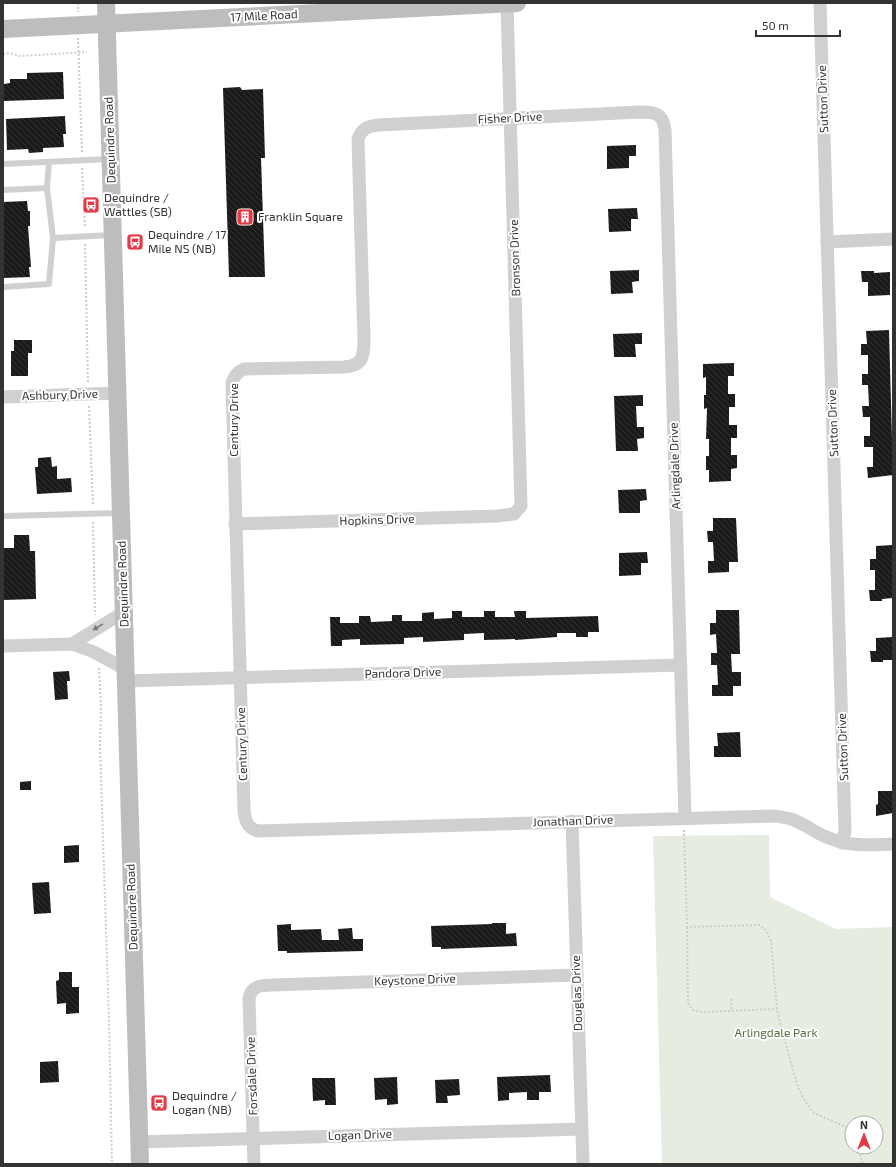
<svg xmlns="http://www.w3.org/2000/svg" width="896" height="1167" font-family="'Exo 2',sans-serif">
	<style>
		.park { fill: #e6ecdf; fill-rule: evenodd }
		.building { fill: url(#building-back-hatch) }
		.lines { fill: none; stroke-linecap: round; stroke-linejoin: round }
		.path { stroke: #cdcdcd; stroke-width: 2; stroke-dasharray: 2 2; stroke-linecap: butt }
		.lane { stroke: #d0d0d0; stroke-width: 6 }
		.street { stroke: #d0d0d0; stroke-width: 13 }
		.secondary { stroke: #bdbdbd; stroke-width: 18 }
		.oneway { fill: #7a7a7a }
		.labels { text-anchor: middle; stroke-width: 4; stroke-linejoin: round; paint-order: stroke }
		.street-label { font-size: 12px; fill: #333; stroke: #fff }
		.poi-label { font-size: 12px; fill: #333; stroke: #fff; text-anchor: start }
		.park-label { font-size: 12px; fill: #56703f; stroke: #fff }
	</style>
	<defs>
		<pattern id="building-back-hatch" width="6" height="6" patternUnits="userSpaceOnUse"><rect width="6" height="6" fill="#1a1a1a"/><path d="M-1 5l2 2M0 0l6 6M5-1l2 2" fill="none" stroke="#333"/></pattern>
	</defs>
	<rect width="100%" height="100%" fill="#fff"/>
	<path class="park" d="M769 835 770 897 836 929 893 927V1164H662L653 836ZM852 1123H876V1147H852Z"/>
	<g class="building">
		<path d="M63 72 64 99 3 101 4 84 10 83V79H27V73Z"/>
		<path d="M240 87 242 90 263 89 265 158H261L265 277H229L223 88Z"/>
		<path d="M65 116 66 134H63L64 147 43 148V152L29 153 28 149 7 150 6 119Z"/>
		<path d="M636 145V156H629V168L607 169V146Z"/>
		<path d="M27 201 28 211H30V226H28L31 267H29L30 277 3 278V202Z"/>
		<path d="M637 208 638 219H631V231L609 232 608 209Z"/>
		<path d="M639 270V281L632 282 633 293 611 294 610 271Z"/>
		<path d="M861 271H874V273L890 272V295L868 296V282H862Z"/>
		<path d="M889 330 893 475 868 478 867 467H873V447H864V436H870V417H863L862 406H869L868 385H862V374H868V355H861V344H867L866 331Z"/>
		<path d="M642 333V344H635L636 357H614L613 334Z"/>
		<path d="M14 340H32V353H28V376H11V351H14Z"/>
		<path d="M734 363V376H728V394H735V407H729V425H737V438H731V455H737V468L731 469V481L709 482V470H706V456H709V439H706L707 408 704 409V395H706V377L703 378V364Z"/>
		<path d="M643 395V406H636L637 427H644V438L637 439 638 451H616L614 396Z"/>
		<path d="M51 457 52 467 57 466V479L71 478 72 492 37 494 35 467H38V458Z"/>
		<path d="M646 489 647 500 640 501V513H619L618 490Z"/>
		<path d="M713 518H736L738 562H729V572L708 573V561H714L713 542H708L707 531H713Z"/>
		<path d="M14 535H29L30 551H35L36 599 3 600V548H14Z"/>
		<path d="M893 545V598L882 599V601H870L869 590H875V570H870V559H876V546Z"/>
		<path d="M647 552 648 563H641V575L619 576V553Z"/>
		<path d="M716 610H739L740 654H731L732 672H741V686H733V696H712V685H718L717 665H711V653H717L716 634 710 635V623H716Z"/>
		<path d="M452 611H462V617H484V611H495V617H515L514 611H526V618L598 616 599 632H588V637H576V633H557V637L515 640V639L484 640V633L464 634V640L423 642V637L404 638V644L360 645V639L342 640V646H331L330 617H340V623H359V616H370L371 622 392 621V615H402V621H422V613L434 612V619L452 618Z"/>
		<path d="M893 637V660H883V662H871L870 651H876V638Z"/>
		<path d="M69 671 70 681H67L68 699 55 700 53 672Z"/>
		<path d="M740 732 741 757H714V746H718L717 733Z"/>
		<path d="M31 781V790H20V782Z"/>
		<path d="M878 791H893V813L876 816V805L878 804Z"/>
		<path d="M79 845V862L64 863V846Z"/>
		<path d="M49 882 51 913 34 914 32 883Z"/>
		<path d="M492 923H506V934L516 933 517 946 441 949V947H432L431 926 492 924Z"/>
		<path d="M291 924V930L321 929 322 940H339L338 929 352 928 353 939H363V951L287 953V951H278L277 925Z"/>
		<path d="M59 972H72V987H79V1013L66 1014V1003L57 1004 56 981 59 980Z"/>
		<path d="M58 1061 59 1082 40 1083V1062Z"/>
		<path d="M550 1075 551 1092H539V1100H527V1092L509 1093V1100L498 1101 497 1077Z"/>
		<path d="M397 1077 398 1104 387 1105V1099L375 1100 374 1078Z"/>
		<path d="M312 1078H335L336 1105H325V1100L313 1101Z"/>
		<path d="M459 1079 460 1095 447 1096 448 1103H436L435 1080Z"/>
	</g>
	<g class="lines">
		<g class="path">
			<path d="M78 3V12"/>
			<path d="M78 38 82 152"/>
			<path d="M3 54 9 53 20 56 87 52"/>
			<path d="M82 168 85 228"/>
			<path d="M85 244 88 382"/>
			<path d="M89 406 93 506"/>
			<path d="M93 522 95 615"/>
			<path d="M99 668 101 705 100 747 109 1020 112 1164"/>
			<path d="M684 830 687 927 759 925 766 930 771 941 777 1009 781 1027 797 1084 803 1098 814 1113 848 1128 852 1135"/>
			<path d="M687 927 688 1003 693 1010 702 1012 777 1009"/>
			<path d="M731 999 732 1011"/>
			<path d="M857 1147 863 1164"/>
		</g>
		<g class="lane">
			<path d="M3 164 109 159"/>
			<path d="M47 188 49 162"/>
			<path d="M3 190 47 188 53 238 49 284 3 287"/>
			<path d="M53 238 111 235"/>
			<path d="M3 516 119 513"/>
		</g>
		<g class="street">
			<path d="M820 3 845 831 842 843"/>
			<path d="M827 242 893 239"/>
			<path d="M3 397 117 393"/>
			<path d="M235 524 497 516 514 514 521 506 507 4"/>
			<path d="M72 644 124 612"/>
			<path d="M3 646 72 644 94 652 125 669"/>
			<path d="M125 681 681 665"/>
			<path d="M685 818 665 130C663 113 655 112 640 112L378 125C367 126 362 129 358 139L364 339C364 357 363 366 343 367L244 369C237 372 234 376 232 383L244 810C245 820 247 828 258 831L775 816C782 817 790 818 796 821 808 826 817 834 829 838 850 847 871 845 893 844"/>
			<path d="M572 821 583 1164"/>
			<path d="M139 1142 582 1129"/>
			<path d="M254 1164 249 999C251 986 261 985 272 985L577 975"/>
		</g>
		<g class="secondary">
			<path d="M106 3 140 1164"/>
			<path d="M3 29 517 3"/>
		</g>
	</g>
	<defs><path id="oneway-solid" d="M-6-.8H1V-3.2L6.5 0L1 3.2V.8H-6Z"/></defs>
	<use class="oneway" href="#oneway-solid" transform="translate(98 627) rotate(149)"/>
	<defs>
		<g id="bus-square" transform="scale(0.9)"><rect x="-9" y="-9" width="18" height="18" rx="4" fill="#e63946" stroke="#fff"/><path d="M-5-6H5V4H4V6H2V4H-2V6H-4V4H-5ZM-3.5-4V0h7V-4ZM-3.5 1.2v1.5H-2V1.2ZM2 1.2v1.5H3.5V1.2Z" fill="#fff"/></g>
		<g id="building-square" transform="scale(0.9)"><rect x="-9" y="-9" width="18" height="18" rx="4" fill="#e63946" stroke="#fff"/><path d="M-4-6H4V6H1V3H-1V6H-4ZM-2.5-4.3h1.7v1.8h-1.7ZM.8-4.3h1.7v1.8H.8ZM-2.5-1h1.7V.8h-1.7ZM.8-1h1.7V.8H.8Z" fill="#fff"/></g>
	</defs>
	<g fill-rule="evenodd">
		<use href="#bus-square" x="91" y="205"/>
		<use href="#building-square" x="245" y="217"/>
		<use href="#bus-square" x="135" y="242"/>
		<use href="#bus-square" x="159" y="1103"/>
	</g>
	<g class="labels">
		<g class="street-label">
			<text transform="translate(264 16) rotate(-3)" y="4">17 Mile Road</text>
			<text transform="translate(823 99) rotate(-92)" y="4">Sutton Drive</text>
			<text transform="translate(510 118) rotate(-3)" y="4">Fisher Drive</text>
			<text transform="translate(110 140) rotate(-92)" y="4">Dequindre Road</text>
			<text transform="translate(515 258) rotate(-92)" y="4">Bronson Drive</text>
			<text transform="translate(60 395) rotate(-2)" y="4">Ashbury Drive</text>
			<text transform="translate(234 420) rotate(-90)" y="4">Century Drive</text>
			<text transform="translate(833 423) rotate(-92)" y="4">Sutton Drive</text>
			<text transform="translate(675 466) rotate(-92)" y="4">Arlingdale Drive</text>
			<text transform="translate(377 520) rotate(-2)" y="4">Hopkins Drive</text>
			<text transform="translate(123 584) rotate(-92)" y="4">Dequindre Road</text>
			<text transform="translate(403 673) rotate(-2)" y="4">Pandora Drive</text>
			<text transform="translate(242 744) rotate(-92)" y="4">Century Drive</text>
			<text transform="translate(843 747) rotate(-92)" y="4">Sutton Drive</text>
			<text transform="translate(573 821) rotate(-2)" y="4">Jonathan Drive</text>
			<text transform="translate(132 907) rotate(-92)" y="4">Dequindre Road</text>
			<text transform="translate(415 980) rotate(-2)" y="4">Keystone Drive</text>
			<text transform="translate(577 993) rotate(-92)" y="4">Douglas Drive</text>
			<text transform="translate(252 1076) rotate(-92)" y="4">Forsdale Drive</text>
			<text transform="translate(360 1135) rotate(-2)" y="4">Logan Drive</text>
		</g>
		<g class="poi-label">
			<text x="104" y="202">Dequindre /<tspan x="104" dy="14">Wattles (SB)</tspan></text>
			<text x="258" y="221">Franklin Square</text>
			<text x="148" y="239">Dequindre / 17<tspan x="148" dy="14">Mile NS (NB)</tspan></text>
			<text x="172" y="1100">Dequindre /<tspan x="172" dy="14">Logan (NB)</tspan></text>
		</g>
		<g class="park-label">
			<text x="776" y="1037">Arlingdale Park</text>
		</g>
	</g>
	<rect width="896" height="1167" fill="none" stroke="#333333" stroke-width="8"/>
	<g transform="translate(864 1135)"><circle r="19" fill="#ffffff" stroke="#adadad"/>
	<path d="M0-3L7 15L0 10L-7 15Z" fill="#e63946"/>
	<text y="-6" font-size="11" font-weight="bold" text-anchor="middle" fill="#333333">N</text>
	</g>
	<path d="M756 30v6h84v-6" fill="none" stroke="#333333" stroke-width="2"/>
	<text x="762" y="30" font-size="12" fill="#333333" stroke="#ffffff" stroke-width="3" paint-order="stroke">50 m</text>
</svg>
